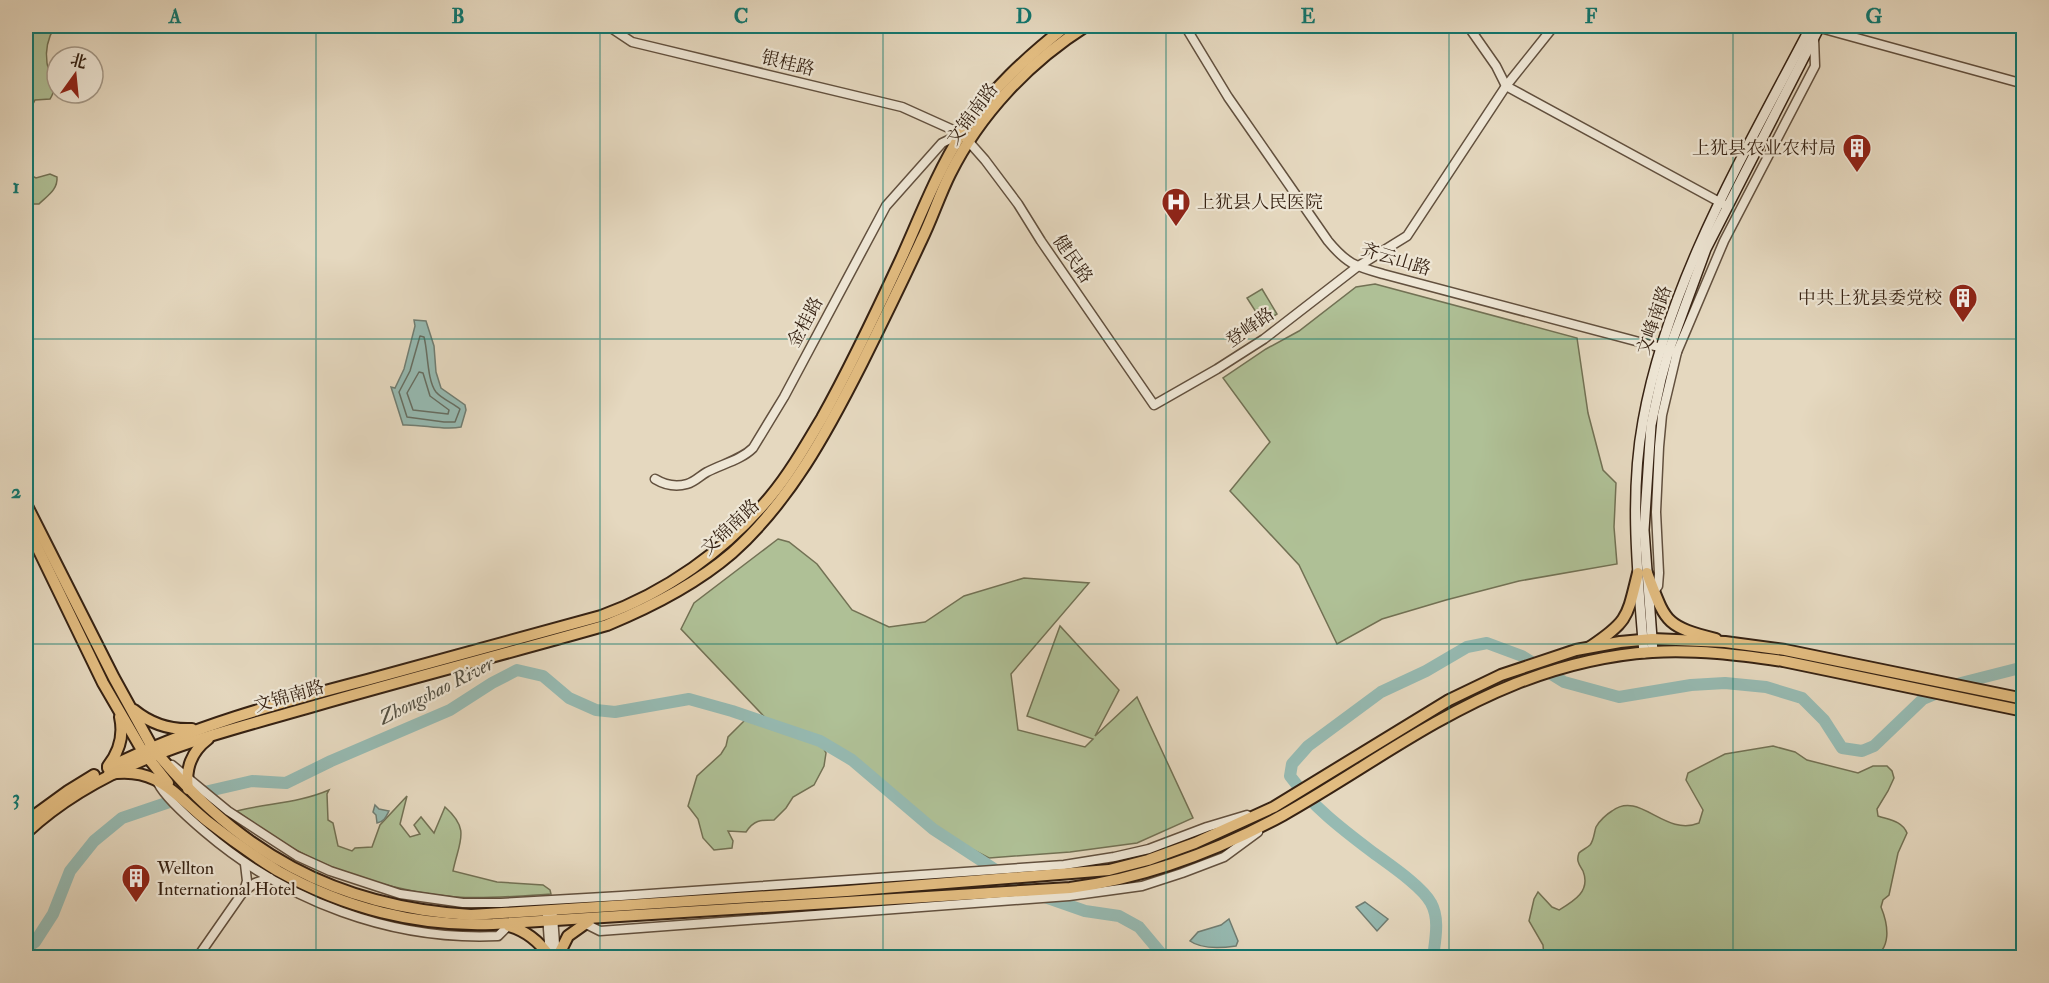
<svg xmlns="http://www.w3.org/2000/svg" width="2049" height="983" font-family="'IM FELL Double Pica','Noto Serif SC',serif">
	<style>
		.green { fill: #afc096; stroke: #727154; stroke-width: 1.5 }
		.water { fill: #96bab2; stroke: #707d72; stroke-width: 1.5 }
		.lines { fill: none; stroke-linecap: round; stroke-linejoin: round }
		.shore { stroke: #666e62; stroke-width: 1.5 }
		.river { stroke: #96bab2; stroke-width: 12 }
		.tertiary-casing { stroke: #62503e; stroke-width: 11 }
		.secondary-casing { stroke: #362213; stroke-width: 12 }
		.primary-casing { stroke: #362213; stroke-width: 14 }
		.trunk-casing { stroke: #362213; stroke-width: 14 }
		.tertiary { stroke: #eee6d5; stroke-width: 8 }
		.secondary { stroke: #eee6d5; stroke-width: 9 }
		.primary { stroke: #e2bc80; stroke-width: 10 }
		.trunk { stroke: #e2bc80; stroke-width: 10 }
		.grid { fill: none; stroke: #0f766e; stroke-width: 1.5; stroke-opacity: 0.55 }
		.labels { text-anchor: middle; stroke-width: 4.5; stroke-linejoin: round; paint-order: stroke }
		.street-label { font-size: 18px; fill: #362213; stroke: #eee6d5 }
		.poi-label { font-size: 18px; fill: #362213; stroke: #eee6d5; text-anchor: end }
		.water-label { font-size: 20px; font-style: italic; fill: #535043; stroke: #eee6d5 }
		.neatline { fill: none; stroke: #0f766e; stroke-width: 2 }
		.grid-label { font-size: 20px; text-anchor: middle; font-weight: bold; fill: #0f766e }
	</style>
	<rect width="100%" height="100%" fill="#e5d8bf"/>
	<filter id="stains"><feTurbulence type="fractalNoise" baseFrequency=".00333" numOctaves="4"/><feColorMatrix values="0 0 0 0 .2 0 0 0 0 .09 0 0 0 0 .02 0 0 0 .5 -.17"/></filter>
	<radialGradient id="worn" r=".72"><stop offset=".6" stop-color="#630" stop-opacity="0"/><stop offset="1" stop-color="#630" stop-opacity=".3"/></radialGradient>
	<g class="green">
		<path d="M26 26H55C49 36 45 50 47 63 49 76 59 86 50 99L35 100 30 110 26 144 32 176 36 178 50 174 57 177C58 190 47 196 39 204H31L26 201Z"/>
		<path d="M1375 284 1577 338 1588 413 1603 470 1616 483 1614 527 1617 564 1519 581 1446 600 1382 619 1337 644 1299 565 1230 491 1270 442 1223 378 1266 349 1299 331 1356 287Z"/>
		<path d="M1262 289 1277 314 1263 323 1247 298Z"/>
		<path d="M778 539 789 542 817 564 852 610 889 627 925 622 964 596 1024 578 1089 583 1011 674 1018 730 1085 747 1093 739 1027 716 1060 626 1119 690 1095 736 1137 697 1193 818 1137 843 1070 852 989 858 933 829 852 760 820 741 774 727 681 629 694 603Z"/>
		<path d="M745 720 821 744 826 753 824 766 814 785 793 797 786 808 774 820C760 820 754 820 746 832L728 831 733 841 732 848 714 850 703 838 698 819 688 806 697 776 721 754 726 746 728 737Z"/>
		<path d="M1773 746 1795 752 1807 760 1858 773 1873 766H1887L1892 771 1894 778 1888 791 1877 809 1878 816C1890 820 1902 821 1907 833L1898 853 1889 895 1883 900 1881 907C1888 924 1893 951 1870 958L1544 957 1543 945 1529 921 1534 899 1538 892 1552 907 1559 910C1574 901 1591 891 1583 871 1579 864 1576 861 1579 853 1582 850 1587 848 1590 845 1594 840 1594 833 1596 827 1599 821 1607 814 1612 811 1640 790 1664 837 1699 823L1703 810 1686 780 1688 773 1725 754Z"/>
		<path d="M329 790 327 794 328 820 333 823 338 846 352 851 355 848 372 847 380 825 407 796 400 824 410 837 420 834 414 825 421 817 434 833 445 807C471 830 459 841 453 871L497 882 543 885 550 890 551 894C520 896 488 899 456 897 404 893 340 875 294 849 275 838 256 825 237 811 268 803 299 803 329 790Z"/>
	</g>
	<g class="water">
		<path d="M414 320 426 321 434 346 436 372 441 388 465 405 466 410 461 427C443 431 422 424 403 425L391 387 395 388 404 369 415 326Z"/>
		<path d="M375 805 379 809 389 811C386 817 384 822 377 823L376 815 373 812Z"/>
		<path d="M1365 902 1388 919 1377 931 1356 907Z"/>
		<path d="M1229 919 1238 941 1236 946C1222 948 1201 949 1190 941L1198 932 1221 925Z"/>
	</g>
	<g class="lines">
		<g class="shore">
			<path d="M420 336 424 337C428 351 427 381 436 392 442 399 453 403 460 409L455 422H444L407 417 399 392 410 371Z"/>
			<path d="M419 372 423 373 430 396 449 410 448 414 413 410 407 393Z"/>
		</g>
		<g class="river">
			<path d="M26 948 35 942 53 914 70 871 94 841 122 818 187 796 252 781 286 783 331 761 450 710 492 683 517 670 543 676 569 698 596 710 615 712 689 699 732 711 820 741 852 760 933 829 1011 880 1045 897 1085 911 1119 916 1139 927 1165 958"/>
			<path d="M1433 958C1435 940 1440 919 1431 903 1422 886 1387 863 1371 851 1342 829 1312 806 1290 776L1292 764 1308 746 1381 692 1426 671 1467 647 1487 643 1522 656 1564 682 1619 697 1691 685 1725 683 1766 687 1802 698 1824 720 1842 748 1862 751 1874 746 1923 699 1961 683 2024 667"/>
		</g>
		<g class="tertiary-casing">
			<g id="tertiary">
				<path d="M608 26 632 42 902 107 962 134 985 160 1018 204 1041 241 1154 405 1217 369 1264 339 1357 267 1407 236 1506 86 1554 26"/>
				<path d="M1185 26 1228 97 1328 241C1347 264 1355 266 1383 274L1677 352"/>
				<path d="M1468 26 1496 66 1506 86 1725 205"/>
				<path d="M1813 26 2024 84"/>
				<path d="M655 479C665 485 676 487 687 484 695 482 701 475 707 472 722 464 741 460 753 448L784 397 886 206 942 143 961 134"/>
				<path d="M1652 594 1658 586 1659 573 1656 512 1659 447 1662 415 1677 352 1724 241 1815 66 1814 38"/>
				<path d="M172 765 228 811 297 856 330 871 400 894 463 903H501L621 896 1064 865 1114 857 1149 849 1207 827 1247 815"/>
				<path d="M158 783C165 797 192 821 205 832 286 901 391 941 498 936L510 924"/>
				<path d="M244 891 247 881 245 864"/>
				<path d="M547 915 550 956"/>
				<path d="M553 916 556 958"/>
				<path d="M582 920 584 923 600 931 1069 896 1142 886 1182 873 1224 857 1258 832"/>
				<path d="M197 958 243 892 255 883 270 878"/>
			</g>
		</g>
		<g class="secondary-casing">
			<g id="secondary">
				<path d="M1653 652 1644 530 1651 425 1661 379 1669 350 1706 249 1820 26"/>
				<path d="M1644 653C1638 577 1629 497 1643 421 1668 281 1746 151 1811 26"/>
			</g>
		</g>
		<g class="primary-casing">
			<g id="primary">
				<path d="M26 504 114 678 152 747"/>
				<path d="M26 524 103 683 142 750"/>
				<path d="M1647 573C1666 622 1664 626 1716 639"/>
				<path d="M1590 647C1629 621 1627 617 1638 573"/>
				<path d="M134 710C151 724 171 730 192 729"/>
				<path d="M108 766C119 752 124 735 120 717"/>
				<path d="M108 768C190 727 278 703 367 680 445 659 523 638 601 616 665 593 725 551 770 497 790 473 806 445 822 418 851 366 876 313 901 259 920 217 937 172 962 133 990 90 1027 57 1066 26"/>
				<path d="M188 789C185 769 192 751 208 739"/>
				<path d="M35 815 68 791 94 775"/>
				<path d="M26 833C105 759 213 735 314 706 411 678 509 653 607 625 651 607 696 584 732 553 790 501 827 432 862 363 882 323 902 282 921 241 932 219 939 196 950 174 980 114 1029 62 1086 26"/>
			</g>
		</g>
		<g class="trunk-casing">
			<g id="trunk">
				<path d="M152 747C237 852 335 907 471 915L847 891 1109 870 1148 860 1195 843 1274 807 1449 700 1501 675 1576 650 1620 642 1652 639 1725 642 1785 650 2024 699"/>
				<path d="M142 750 168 783"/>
				<path d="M109 774C157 766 174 794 207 821 230 839 254 856 278 871 344 908 418 927 493 924L1070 888C1145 878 1217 851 1283 815 1361 771 1432 717 1515 684 1558 667 1606 655 1652 652 1695 649 1740 655 1783 661L2024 711"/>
				<path d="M509 926C527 931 539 941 550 957"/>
				<path d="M557 958 568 936 589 921"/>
			</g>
		</g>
		<use href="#tertiary" class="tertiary"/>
		<use href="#secondary" class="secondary"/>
		<use href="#primary" class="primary"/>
		<use href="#trunk" class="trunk"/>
	</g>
	<path class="grid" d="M316 26V958M600 26V958M883 26V958M1166 26V958M1449 26V958M1733 26V958M26 339H2024M26 644H2024"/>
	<defs>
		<g id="building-pin" transform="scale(1.5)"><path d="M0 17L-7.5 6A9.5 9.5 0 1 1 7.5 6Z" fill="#8f2418" stroke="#eee6d5"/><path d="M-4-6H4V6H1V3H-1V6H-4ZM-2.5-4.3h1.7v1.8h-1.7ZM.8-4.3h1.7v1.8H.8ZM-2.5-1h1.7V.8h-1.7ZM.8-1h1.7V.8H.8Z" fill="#fff"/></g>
		<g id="hospital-pin" transform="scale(1.5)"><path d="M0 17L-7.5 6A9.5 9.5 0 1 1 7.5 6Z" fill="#8f2418" stroke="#eee6d5"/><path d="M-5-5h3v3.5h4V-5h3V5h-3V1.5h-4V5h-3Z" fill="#fff"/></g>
	</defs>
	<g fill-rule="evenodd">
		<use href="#building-pin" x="1857" y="148"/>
		<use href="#hospital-pin" x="1176" y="202"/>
		<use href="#building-pin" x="1963" y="298"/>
		<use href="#building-pin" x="136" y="878"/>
	</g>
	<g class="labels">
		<g class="street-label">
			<text transform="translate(788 63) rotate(14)" y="6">银桂路</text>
			<text transform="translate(972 114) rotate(-53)" y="6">文锦南路</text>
			<text transform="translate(1073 259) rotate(55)" y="6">健民路</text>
			<text transform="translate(1396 259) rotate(17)" y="6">齐云山路</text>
			<text transform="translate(1654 320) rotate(-71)" y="6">文峰南路</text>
			<text transform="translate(805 322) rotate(-62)" y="6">金桂路</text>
			<text transform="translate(1250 327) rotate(-35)" y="6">登峰路</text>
			<text transform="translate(730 527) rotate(-43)" y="6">文锦南路</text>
			<text transform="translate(289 696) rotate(-16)" y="6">文锦南路</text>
		</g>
		<g class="poi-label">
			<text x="1836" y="154">上犹县农业农村局</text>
			<text x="1197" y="208" text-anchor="start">上犹县人民医院</text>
			<text x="1942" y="304">中共上犹县委党校</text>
			<text x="157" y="874" text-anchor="start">Wellton<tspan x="157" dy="21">International Hotel</tspan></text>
		</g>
		<g class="water-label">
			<text transform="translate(436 690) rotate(-27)" y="7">Zhongshao River</text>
		</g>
	</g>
	<rect width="2049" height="983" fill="none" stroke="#e5d8bf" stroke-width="66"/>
	<g transform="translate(75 75) rotate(15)"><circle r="28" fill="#eee6d5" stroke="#a49887" stroke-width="1.5"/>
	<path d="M0-4.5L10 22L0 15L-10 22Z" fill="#8f2418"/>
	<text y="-9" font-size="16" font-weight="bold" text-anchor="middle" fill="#362213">北</text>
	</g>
	<rect x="33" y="33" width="1983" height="917" class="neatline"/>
	<g class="grid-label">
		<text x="175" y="23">A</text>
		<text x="458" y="23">B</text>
		<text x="741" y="23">C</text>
		<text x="1024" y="23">D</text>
		<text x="1308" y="23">E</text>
		<text x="1591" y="23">F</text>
		<text x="1874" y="23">G</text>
		<text x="16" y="193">1</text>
		<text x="16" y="498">2</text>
		<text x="16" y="804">3</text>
	</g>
	<rect width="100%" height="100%" filter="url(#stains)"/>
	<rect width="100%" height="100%" fill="url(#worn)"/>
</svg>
